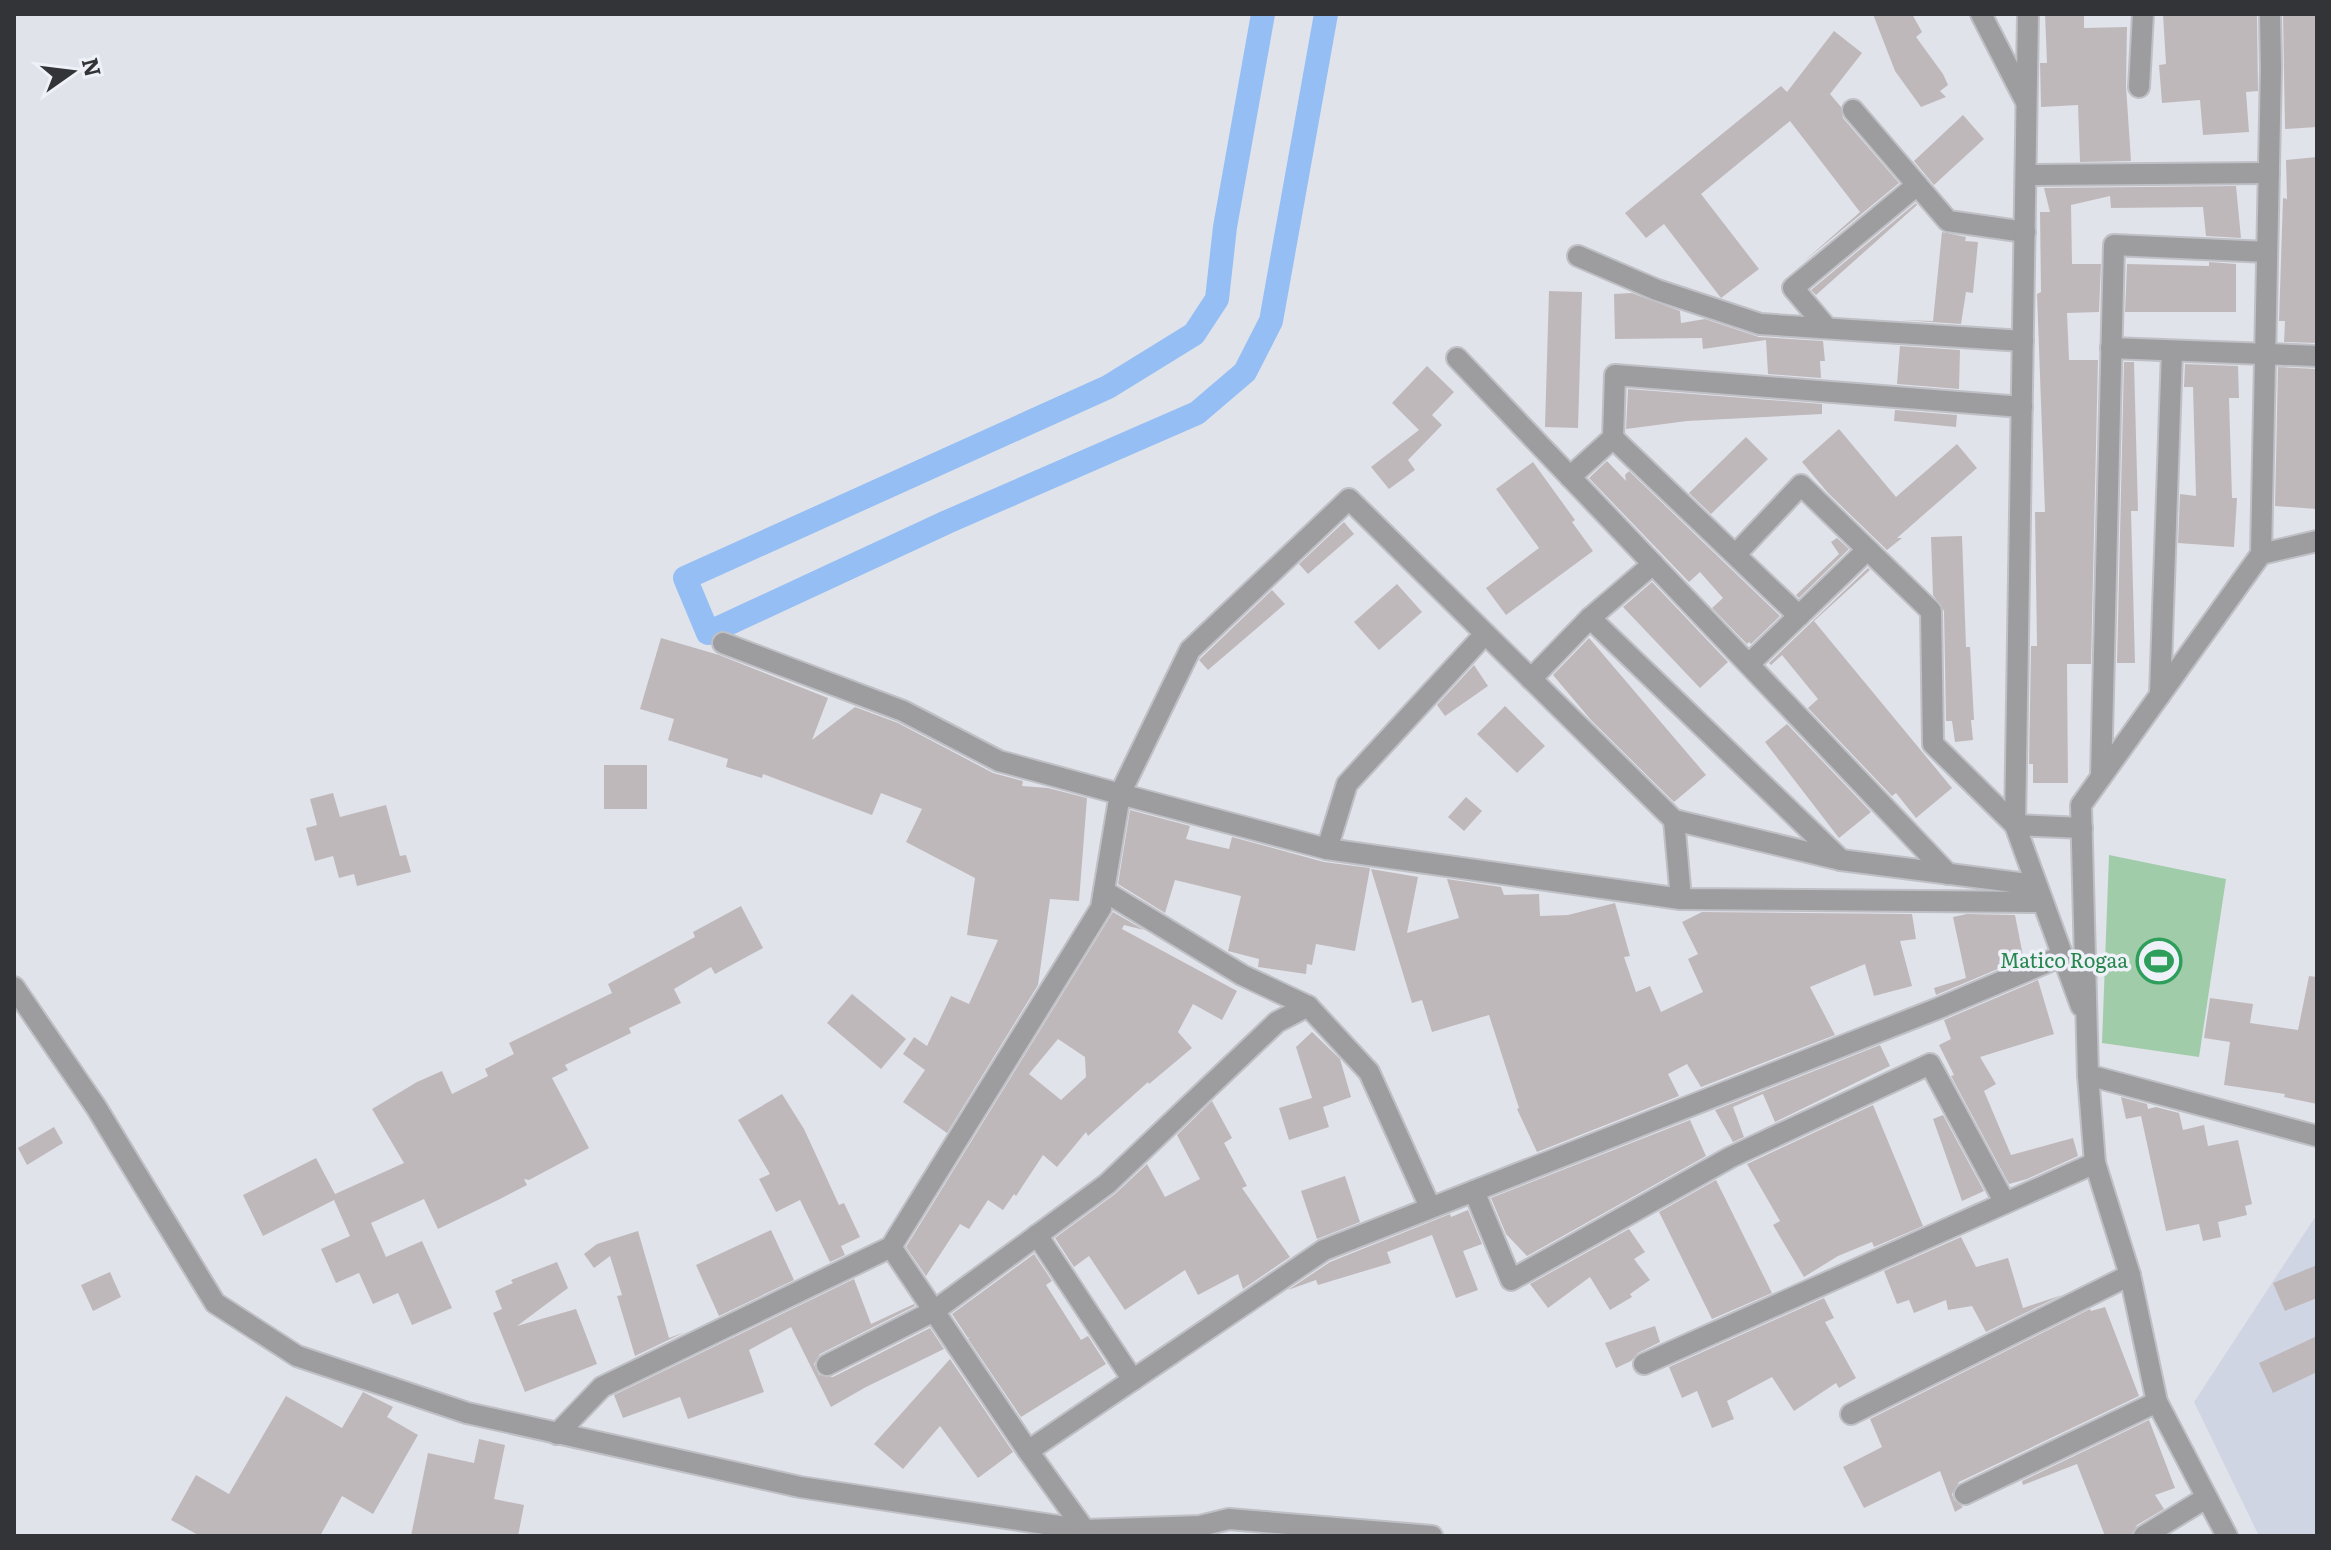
<svg xmlns="http://www.w3.org/2000/svg" width="2331" height="1550" font-family="Literata,serif">
	<style>
		.built { fill: #d0d5e3 }
		.green { fill: #a1ccaa }
		.lines { fill: none; stroke-linecap: round; stroke-linejoin: round }
		.canal { stroke: #95bff4; stroke-width: 24 }
		.building { fill: #bfb8bb; fill-rule: evenodd }
		.minor-casing { stroke: #bec0c6; stroke-width: 24 }
		.minor { stroke: #9d9c9f; stroke-width: 20 }
		.labels { text-anchor: middle; stroke-width: 7; stroke-linejoin: round; paint-order: stroke }
		.leisure-label { font-size: 20px; fill: #27864d; stroke: #eef1f8; text-anchor: end }
	</style>
	<rect width="100%" height="100%" fill="#e1e3ea"/>
	<path class="built" d="M2317 1214V1536H2259L2194 1402Z"/>
	<path class="green" d="M2109 855 2226 879 2199 1057 2102 1043Z"/>
	<g class="lines">
		<path class="canal" d="M1263 14 1225 227 1217 299 1194 334 1108 387 685 578 708 633 947 522 1197 413 1245 372 1271 321 1326 14"/>
	</g>
	<g class="building">
		<path d="M1873 14H1912L1922 32 1916 37 1943 74 1948 85 1940 91 1946 97 1921 107 1895 71Z"/>
		<path d="M2045 14H2084V28L2127 27 2126 86 2131 161 2080 162 2078 105 2041 107 2040 63H2047Z"/>
		<path d="M2163 14H2257L2258 91 2246 92 2249 132 2203 135 2200 100 2162 103 2159 65 2166 64Z"/>
		<path d="M2283 14H2317V127L2285 129Z"/>
		<path d="M1834 31 1862 53 1830 94 1841 107 1843 118 1899 183 1802 263 1860 212 1790 121 1701 194 1759 269 1721 298 1664 224 1646 238 1625 213 1781 86 1787 92Z"/>
		<path d="M1963 115 1984 139 1934 185 1914 161Z"/>
		<path d="M2317 157V343L2284 342 2285 321H2279L2283 198 2287 199 2286 160Z"/>
		<path d="M2236 186 2241 238 2206 236 2203 207 2111 208 2110 196 2071 205 2072 264H2101L2099 312 2067 313 2069 360H2098L2091 664H2067L2068 783H2033V764H2029L2031 646H2037L2035 512H2045L2037 294 2041 292 2040 212H2050L2044 188Z"/>
		<path d="M1916 203 1917 205 1816 295 1811 290Z"/>
		<path d="M1942 232 1966 237 1965 241 1978 242 1973 293 1966 292 1961 324 1901 320 1933 321Z"/>
		<path d="M2209 262 2236 264V312H2125L2127 264 2209 266Z"/>
		<path d="M1549 291 1582 292 1578 428 1545 427Z"/>
		<path d="M1632 293 1680 311 1681 323 1705 319 1759 337 1823 341 1825 361H1820L1821 378 1768 374 1766 340 1703 349 1702 338 1615 339 1614 294Z"/>
		<path d="M1900 346 1960 350 1959 389 1897 384Z"/>
		<path d="M2124 362H2134L2138 511H2131L2135 663H2117Z"/>
		<path d="M2185 364 2238 366 2239 398H2229L2232 498H2237L2234 547 2178 543 2180 494 2196 496 2193 387H2184Z"/>
		<path d="M1427 366 1454 392 1432 415 1442 425 1408 460 1415 470 1389 489 1371 467 1419 430 1392 403Z"/>
		<path d="M2278 367 2317 369V509L2275 506Z"/>
		<path d="M1628 389 1822 404V414L1687 421 1626 429Z"/>
		<path d="M1895 410 1957 415 1956 427 1894 421Z"/>
		<path d="M1839 429 1896 497 1957 444 1977 468 1897 538H1902L1887 550 1828 493 1802 462Z"/>
		<path d="M1746 437 1768 459 1711 514 1689 493Z"/>
		<path d="M1607 461 1626 481 1625 475 1629 471 1780 616 1751 644 1749 642 1747 644 1712 608 1723 598 1700 572 1689 582 1589 478Z"/>
		<path d="M1533 462 1575 520 1572 522 1593 551 1506 615 1486 588 1539 548 1496 489Z"/>
		<path d="M1344 522 1354 534 1308 574 1299 564Z"/>
		<path d="M1962 536 1966 647H1970L1974 720H1971L1973 740 1955 742 1952 721H1946L1944 611 1933 595 1931 537Z"/>
		<path d="M1837 538 1849 549 1799 598 1796 595 1839 554 1831 542Z"/>
		<path d="M1868 568 1870 570 1814 621 1952 788 1916 818 1896 793 1892 796 1808 708 1818 699 1782 655 1771 665 1769 663Z"/>
		<path d="M1652 582 1728 662 1700 688 1623 607Z"/>
		<path d="M1397 584 1422 612 1379 650 1354 622Z"/>
		<path d="M1272 590 1285 604 1208 670 1199 660 1201 658Z"/>
		<path d="M661 638 719 655 828 698 812 740 855 707 898 723 993 773 1023 781 1022 786 1048 788 1087 798 1079 901 1050 899 1038 985 947 1133 903 1102 925 1070 903 1054 914 1037 927 1046 951 996 969 1004 998 940 967 935 975 878 906 842 922 809 881 793 872 815 763 774 762 778 726 767 728 759 668 740 674 719 640 709Z"/>
		<path d="M1589 638 1706 775 1674 802 1591 720 1553 675Z"/>
		<path d="M1474 665 1488 686 1445 716 1437 705Z"/>
		<path d="M1505 706 1545 746 1517 773 1477 734Z"/>
		<path d="M1787 724 1871 812 1839 838 1765 742Z"/>
		<rect x="604" y="765" width="43" height="44"/>
		<path d="M333 793 340 817 386 805 400 856 406 855 411 872 357 886 354 874 339 878 333 856 315 861 306 828 317 825 310 799Z"/>
		<path d="M1466 797 1482 811 1464 831 1448 817Z"/>
		<path d="M1130 810 1190 826 1186 839 1229 849 1232 837 1324 862 1370 868 1355 951 1316 944 1312 965 1307 964 1306 974 1258 967 1259 959 1228 951 1241 896 1175 880 1165 913 1118 884Z"/>
		<path d="M1371 869 1418 877 1407 933 1459 918 1447 879 1501 887 1504 895 1539 894 1540 916 1568 915 1615 903 1630 956 1624 957 1636 992 1650 986 1661 1012 1703 992 1688 959 1698 954 1682 922 1702 912 1912 914 1916 939 1900 941 1912 986 1874 996 1865 964 1810 987 1835 1035 1701 1087 1687 1064 1668 1074 1679 1096 1537 1152 1517 1109 1519 1108 1489 1015 1432 1032 1422 1000 1412 1003Z"/>
		<path d="M741 906 763 948 715 974 711 967 674 989 681 1003 629 1028 631 1033 565 1065 568 1070 552 1078 589 1148 529 1180 524 1179 527 1185 500 1199 438 1229 424 1199 371 1223 386 1257 422 1241 452 1308 412 1325 398 1293 373 1304 359 1273 336 1283 321 1249 350 1236 334 1200 263 1236 243 1195 316 1158 335 1194 404 1163 372 1109 417 1082 442 1071 452 1094 488 1076 485 1069 514 1054 509 1043 612 993 608 984 695 937 693 932Z"/>
		<path d="M1113 912 1144 930 1124 925 1122 929 1237 991 1222 1020 1193 1004 1178 1032 1192 1048 1149 1084 1148 1082 1088 1136 1086 1132 1057 1167 1043 1155 1016 1196 1014 1194 1003 1210 988 1200 969 1229 960 1224 926 1276 906 1247ZM1058 1039 1085 1057 1086 1077 1061 1100 1029 1074Z"/>
		<path d="M1967 914 2015 915 2023 956 2031 955 1936 995 1934 988 1966 978 1953 917Z"/>
		<path d="M2309 976 2317 977V1104L2284 1097 2285 1094 2224 1085 2230 1042 2204 1038 2210 998 2253 1004 2250 1023 2298 1030Z"/>
		<path d="M2038 980 2054 1034 1980 1057 1996 1084 1984 1091 2011 1155 2073 1138 2078 1156 2027 1179 2009 1184 1951 1076 1954 1075 1939 1045 1951 1039 1944 1020Z"/>
		<path d="M852 994 906 1039 881 1069 827 1023Z"/>
		<path d="M1312 1032 1340 1059 1351 1097 1323 1107 1329 1127 1289 1140 1279 1108 1312 1098 1296 1047Z"/>
		<path d="M1880 1045 1890 1066 1775 1122 1763 1094 1733 1107 1744 1137 1733 1142 1715 1110Z"/>
		<path d="M782 1094 804 1129 839 1205 844 1203 860 1237 841 1246 845 1255 830 1262 800 1200 776 1212 759 1179 770 1174 738 1120Z"/>
		<path d="M2121 1097 2147 1104 2148 1109 2156 1107 2179 1113 2183 1130 2204 1125 2208 1146 2238 1140 2252 1204 2245 1206 2247 1215 2218 1222 2221 1237 2203 1241 2199 1224 2166 1231 2141 1116 2126 1119Z"/>
		<path d="M1212 1101 1232 1138 1224 1143 1247 1186 1242 1188 1290 1257 1243 1289 1238 1274 1198 1295 1185 1270 1125 1310 1089 1256 1074 1267 1055 1238 1115 1194 1147 1164 1165 1197 1200 1179 1177 1135Z"/>
		<path d="M1873 1105 1923 1226 1874 1247 1872 1242 1838 1256 1804 1277 1773 1225 1780 1221 1747 1164Z"/>
		<path d="M1943 1115 1984 1191 1962 1201 1933 1119Z"/>
		<path d="M1690 1120 1706 1156 1527 1256 1506 1234 1491 1198Z"/>
		<path d="M54 1127 63 1143 27 1165 18 1148Z"/>
		<path d="M1345 1176 1360 1222 1317 1239 1301 1191Z"/>
		<path d="M1716 1180 1772 1293 1712 1319 1659 1212Z"/>
		<path d="M1468 1210 1482 1244 1463 1251 1478 1290 1456 1298 1432 1235 1387 1252 1391 1263 1318 1285 1316 1280 1288 1290 1330 1262 1450 1214 1451 1217Z"/>
		<path d="M1629 1229 1645 1252 1634 1259 1650 1280 1630 1294 1632 1297 1610 1310 1590 1277 1548 1308 1530 1284Z"/>
		<path d="M771 1230 794 1280 719 1316 696 1265Z"/>
		<path d="M638 1231 669 1338 685 1332 635 1356 617 1296 622 1295 610 1256 594 1268 584 1254 597 1244Z"/>
		<path d="M1961 1237 1976 1267 2008 1258 2023 1308 2062 1295 1986 1332 1972 1306 1948 1310 1946 1300 1914 1313 1909 1300 1897 1304 1884 1271Z"/>
		<path d="M1034 1254 1052 1281 1046 1285 1081 1340 1088 1336 1106 1364 1021 1417 968 1339 970 1337 968 1338 952 1314Z"/>
		<path d="M557 1262 568 1288 517 1326 576 1309 597 1364 525 1392 493 1313 502 1309 495 1291 513 1283 511 1280Z"/>
		<path d="M2317 1265V1298L2285 1311 2273 1283Z"/>
		<path d="M110 1272 121 1297 93 1311 81 1285Z"/>
		<path d="M854 1279 871 1324 914 1304 915 1306 820 1354 814 1364 819 1375 833 1377 930 1328 944 1349 866 1387 831 1407 791 1327 749 1350 764 1392 688 1419 680 1397 623 1418 614 1395Z"/>
		<path d="M1824 1298 1834 1318 1825 1322 1856 1378 1839 1388 1836 1383 1794 1411 1772 1377 1727 1401 1734 1419 1712 1428 1697 1391 1682 1398 1669 1367Z"/>
		<path d="M2105 1307 2139 1396 1959 1482 1952 1494 1954 1500 1963 1507 1955 1512 1940 1471 1864 1508 1843 1467 1882 1447 1870 1419 2090 1309 2091 1311Z"/>
		<path d="M1655 1326 1660 1342 1638 1353 1631 1361 1616 1368 1605 1343Z"/>
		<path d="M2317 1336V1372L2273 1393 2259 1363Z"/>
		<path d="M950 1359 1013 1452 978 1478 940 1426 903 1469 874 1444Z"/>
		<path d="M363 1392 393 1407 387 1417 418 1435 373 1514 342 1496 320 1536H200L171 1520 196 1475 229 1494 286 1396 342 1428Z"/>
		<path d="M2149 1420 2175 1488 2155 1495 2164 1509 2137 1525 2131 1536H2105L2077 1464 2023 1485 2022 1481Z"/>
		<path d="M479 1439 505 1445 494 1499 524 1505 518 1536H411L428 1453 474 1463Z"/>
	</g>
	<g class="lines">
		<g class="minor-casing">
			<g id="minor">
				<path d="M1981 14 2025 100"/>
				<path d="M2139 87 2143 14"/>
				<path d="M1853 110 1948 221 2025 232"/>
				<path d="M2026 175 2269 173"/>
				<path d="M1578 256 1657 290 1760 324 2023 341"/>
				<path d="M1827 328 1793 288 1917 185"/>
				<path d="M2111 348 2317 356"/>
				<path d="M1457 358 1948 874"/>
				<path d="M1613 438 1799 616"/>
				<path d="M1570 477 1613 438 1615 375 2022 407"/>
				<path d="M1736 554 1801 485 1931 611 1933 744 2015 825 2028 14"/>
				<path d="M2261 554 2317 541"/>
				<path d="M1590 618 1841 860"/>
				<path d="M1749 664 1867 550"/>
				<path d="M1531 679 1590 618 1653 564"/>
				<path d="M2160 695 2172 351"/>
				<path d="M2101 777 2114 245 2267 252"/>
				<path d="M1674 820 1681 899"/>
				<path d="M1327 849 1347 784 1485 634"/>
				<path d="M2036 885 1841 860 1674 820 1349 499 1190 650 1120 794 1327 849 1681 899 2041 902"/>
				<path d="M1104 891 1242 975 1308 1006 1369 1072 1430 1207"/>
				<path d="M14 987 96 1107 215 1303 297 1356 467 1413 800 1487 1085 1530 1200 1526 1229 1519 1432 1536"/>
				<path d="M2081 1006 2015 825 2082 828"/>
				<path d="M2088 1075 2081 805 2261 554 2271 68 2270 14"/>
				<path d="M1474 1191 1511 1280 1731 1157 1930 1064 2005 1203"/>
				<path d="M1037 1235 1133 1380"/>
				<path d="M891 1247 1028 1451"/>
				<path d="M1644 1364 2095 1163"/>
				<path d="M827 1365 934 1311 1107 1184 1277 1022 1308 1006"/>
				<path d="M1851 1414 2130 1275"/>
				<path d="M557 1434 602 1387 891 1247 1101 908 1120 794 999 761 903 711 723 643"/>
				<path d="M1965 1494 2157 1402"/>
				<path d="M1089 1536 1028 1451 1324 1250 1939 1008 2062 956"/>
				<path d="M2144 1536 2206 1498"/>
				<path d="M2227 1536 2157 1402 2130 1275 2095 1163 2088 1075 2317 1136"/>
			</g>
		</g>
		<use href="#minor" class="minor"/>
	</g>
	<defs>
		<g id="stadium-ring" transform="scale(2.3)"><circle r="9.5" fill="#eef1f8" stroke="#2e9e5b" stroke-width="1.5"/><path d="M0-5a6.5 5 0 1 0 0 10a6.5 5 0 1 0 0-10ZM-3.5-1.8h7v3.6h-7Z" fill="#2e9e5b"/></g>
	</defs>
	<g fill-rule="evenodd">
		<use href="#stadium-ring" x="2159" y="961"/>
	</g>
	<g class="labels">
		<g class="leisure-label">
			<text x="2128" y="968">Matico Rogaa</text>
		</g>
	</g>
	<rect width="2331" height="1550" fill="none" stroke="#333437" stroke-width="32"/>
	<g transform="translate(72 72) rotate(76)" stroke="#eef1f8" stroke-width="6" paint-order="stroke">
	<path d="M0-6L14 30L0 20L-14 30Z" fill="#333437"/>
	<text y="-12" font-size="22" font-weight="bold" text-anchor="middle" fill="#333437">N</text>
	</g>
</svg>
